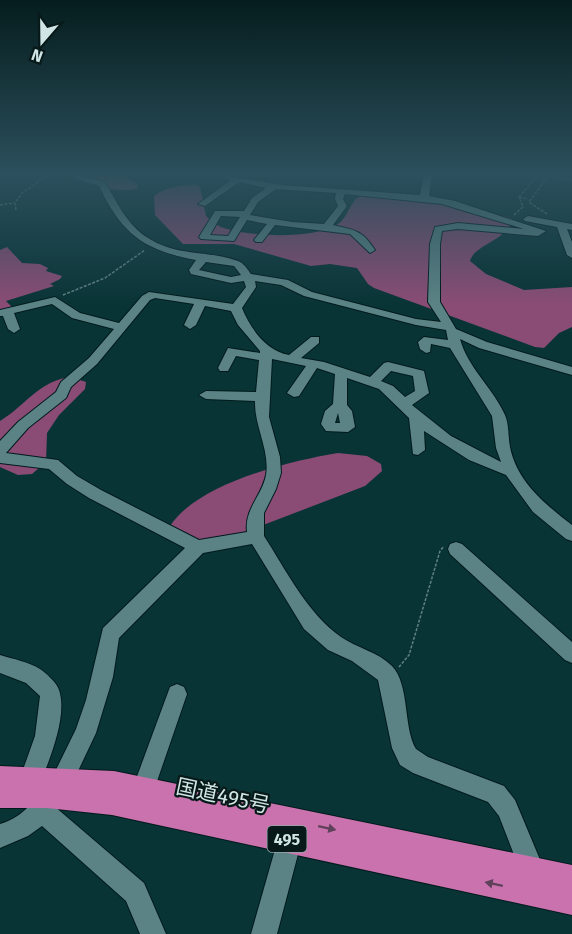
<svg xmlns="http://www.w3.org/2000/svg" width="572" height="934" font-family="'Fira Sans','Noto Sans JP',sans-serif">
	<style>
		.forest { fill: #8a4c75 }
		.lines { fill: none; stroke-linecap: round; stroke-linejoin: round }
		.minor-casing { stroke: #001a1c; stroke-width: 2 }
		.highway-casing { stroke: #001a1c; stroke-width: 2 }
		.path { stroke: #608182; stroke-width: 1.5; stroke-dasharray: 3 1.5; stroke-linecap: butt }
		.minor { fill: #5b8385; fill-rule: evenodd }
		.highway { fill: #ca72ad; fill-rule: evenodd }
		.oneway { fill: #5f415c }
		.labels { text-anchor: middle; stroke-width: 4.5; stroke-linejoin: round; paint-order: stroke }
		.shield { fill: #081919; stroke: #94a8a8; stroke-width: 1.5 }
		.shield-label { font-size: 16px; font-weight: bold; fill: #d0e5e5 }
		.near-street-label { font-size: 21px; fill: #d0e5e5; stroke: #081919 }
	</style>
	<rect width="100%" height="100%" fill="#093436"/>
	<g class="forest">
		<path d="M71 175H121L137 184 138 188C118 195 89 183 71 175Z"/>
		<path d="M196 185 200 187 206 216C211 220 216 225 221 227 248 237 312 240 338 224 350 216 350 197 364 195 404 190 468 207 508 217L513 219C507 241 475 244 470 261L486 274 524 290 572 287V327L559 333 544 348 535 347 374 288 368 284 357 268 330 264 311 266 234 244H183L155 215 154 196C166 186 181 186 196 185Z"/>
		<path d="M7 247 22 263 40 264 48 268 46 271 62 276 60 279 50 284 54 286 6 301 13 308 0 310V250Z"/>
		<path d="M71 377 86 382 85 389 59 415 47 433 46 462 32 474 18 475 0 467V421C25 406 40 380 71 377Z"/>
		<path d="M338 453 367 456 381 464 382 471 365 486 219 542 192 541 170 526C198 483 290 461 338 453Z"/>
	</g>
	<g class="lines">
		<g class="minor-casing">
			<g id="minor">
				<path d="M66 175H78L105 182C117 202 127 225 148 238 178 257 208 250 238 261 244 263 248 270 251 274L288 280 312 292 416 319 441 322 428 302 430 244 435 227 458 223 524 229 442 204 345 194 343 199 347 206 333 225C355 230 362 230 375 250L370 253 350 234 275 225 262 242H256L254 240 267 224 247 220 234 241 201 239 199 237 215 211H244L252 198 266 188 239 182 205 206 198 204 231 180 219 175 282 185 420 195 424 175H432L429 196 455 201 546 231 538 236 458 229 442 231 440 244V302L456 329 487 342 572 367V375L479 348 460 339C468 368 493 388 505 415 509 424 508 436 510 447 517 482 545 504 572 525V541L566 539 533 512 506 475 469 460 424 431 425 450 418 455 413 454 409 418 379 389 347 378V405L352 411 355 427 348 432 326 431 321 424 325 411 333 404 335 374 317 368 299 396 294 397 287 393 306 366 272 359 269 417 280 457 281 473 276 489 264 513V536C286 570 307 613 341 637 357 648 378 652 392 666 410 685 403 727 416 749L428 757 504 786 515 800 546 874 543 883 534 886 525 883 499 816 488 802 413 773 400 765 392 748 378 680 352 661 328 650 304 629 252 544 203 553 119 638 113 677 96 733 70 788 62 791 54 788 51 780 76 729 86 700 103 628 185 548 89 498 67 484 49 469 0 463V441L18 422 56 392 61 382 89 358 114 329 72 318 52 304 14 313 20 329 14 333 8 329 3 316H0V310L55 297 80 313 119 323 142 296 149 292 233 304 246 287 244 281 231 283 191 274 189 270 196 260C143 250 122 234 99 186ZM276 189 336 193 335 199 338 206 324 224 292 222 250 215 258 202ZM221 216 240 217 228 236 210 235ZM206 262 234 266 241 275 231 277 199 270ZM255 281 281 285 304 296 416 325 446 330 448 340 424 337 418 342 420 349 426 353 430 352 431 344 450 348 492 416 496 448 501 462 451 436 412 405 429 393 424 371 388 362 384 363 370 377 324 362 301 358 319 343V337H311L289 355C266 351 250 328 242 308L256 287ZM155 298 194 304 184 325 190 329 196 325 205 306 231 311 238 325 260 351V353L228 348 218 368 220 371H228L236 356 259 360 256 392 206 391 199 395 206 399 255 401C254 426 270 450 266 475 262 496 244 509 247 532L199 540 101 490 77 476 58 460 6 453 28 428 66 398 71 387 97 364 150 300ZM391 371 413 376 415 391 405 397 393 386 381 381ZM338 413 340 423H335Z"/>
				<path d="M528 216 572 224V230L567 229 572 242V258L567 255 557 227 525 221 523 219Z"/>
				<path d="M456 542 462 544 572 642V663L565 660 450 554 448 549 450 544Z"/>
				<path d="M0 655C13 659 29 662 40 669 46 673 57 683 59 690 68 716 49 761 39 786L31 789 23 786 20 778 35 736 40 696 26 683 0 673Z"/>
				<path d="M177 684 184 687 187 694 154 790 151 798 143 801 135 798 132 790 170 687Z"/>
				<path d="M44 792 52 795 55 803 54 806 144 883 166 934H140L126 901 42 826 28 836 0 848V824C11 821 22 814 30 805 35 799 36 795 44 792Z"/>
				<path d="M290 827 298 831 302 839 277 934H251L278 839 282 831Z"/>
			</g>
		</g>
		<g class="highway-casing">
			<path id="highway" d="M0 766 114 771 572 865V915L112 815 47 808H0Z"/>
		</g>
		<g class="path">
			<path d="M549 176 572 181"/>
			<path d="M519 197 528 199"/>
			<path d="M0 205 14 203"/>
			<path d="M16 210 15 203 22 193 49 175"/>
			<path d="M547 214 529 202 549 175"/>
			<path d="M514 215 523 207 519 197 538 175"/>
			<path d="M63 295 105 278 145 250"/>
			<path d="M399 667 409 655 440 551 444 546"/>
		</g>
		<use href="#minor" class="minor"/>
		<use href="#highway" class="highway"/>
	</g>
	<defs><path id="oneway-solid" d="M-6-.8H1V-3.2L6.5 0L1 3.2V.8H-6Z" transform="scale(1.5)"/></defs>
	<g class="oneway">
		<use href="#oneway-solid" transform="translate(327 828) rotate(12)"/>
		<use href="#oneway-solid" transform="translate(494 884) rotate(-168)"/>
	</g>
	<linearGradient id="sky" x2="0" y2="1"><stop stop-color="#051d1e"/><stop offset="0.57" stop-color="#2c505d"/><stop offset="1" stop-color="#2c505d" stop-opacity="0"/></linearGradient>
	<rect width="572" height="305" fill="url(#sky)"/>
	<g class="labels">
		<rect class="shield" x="267.5" y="826" width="39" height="26" rx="4.5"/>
		<g class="shield-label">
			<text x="287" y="845">495</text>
		</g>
		<g class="near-street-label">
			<text transform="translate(223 796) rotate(12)" y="7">国道495号</text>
		</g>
	</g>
	<g transform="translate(42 42) rotate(200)" stroke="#081919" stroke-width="4.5" paint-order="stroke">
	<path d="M0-4.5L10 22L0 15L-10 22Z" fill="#d0e5e5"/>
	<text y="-9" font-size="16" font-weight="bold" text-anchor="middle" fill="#d0e5e5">N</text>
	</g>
</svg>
